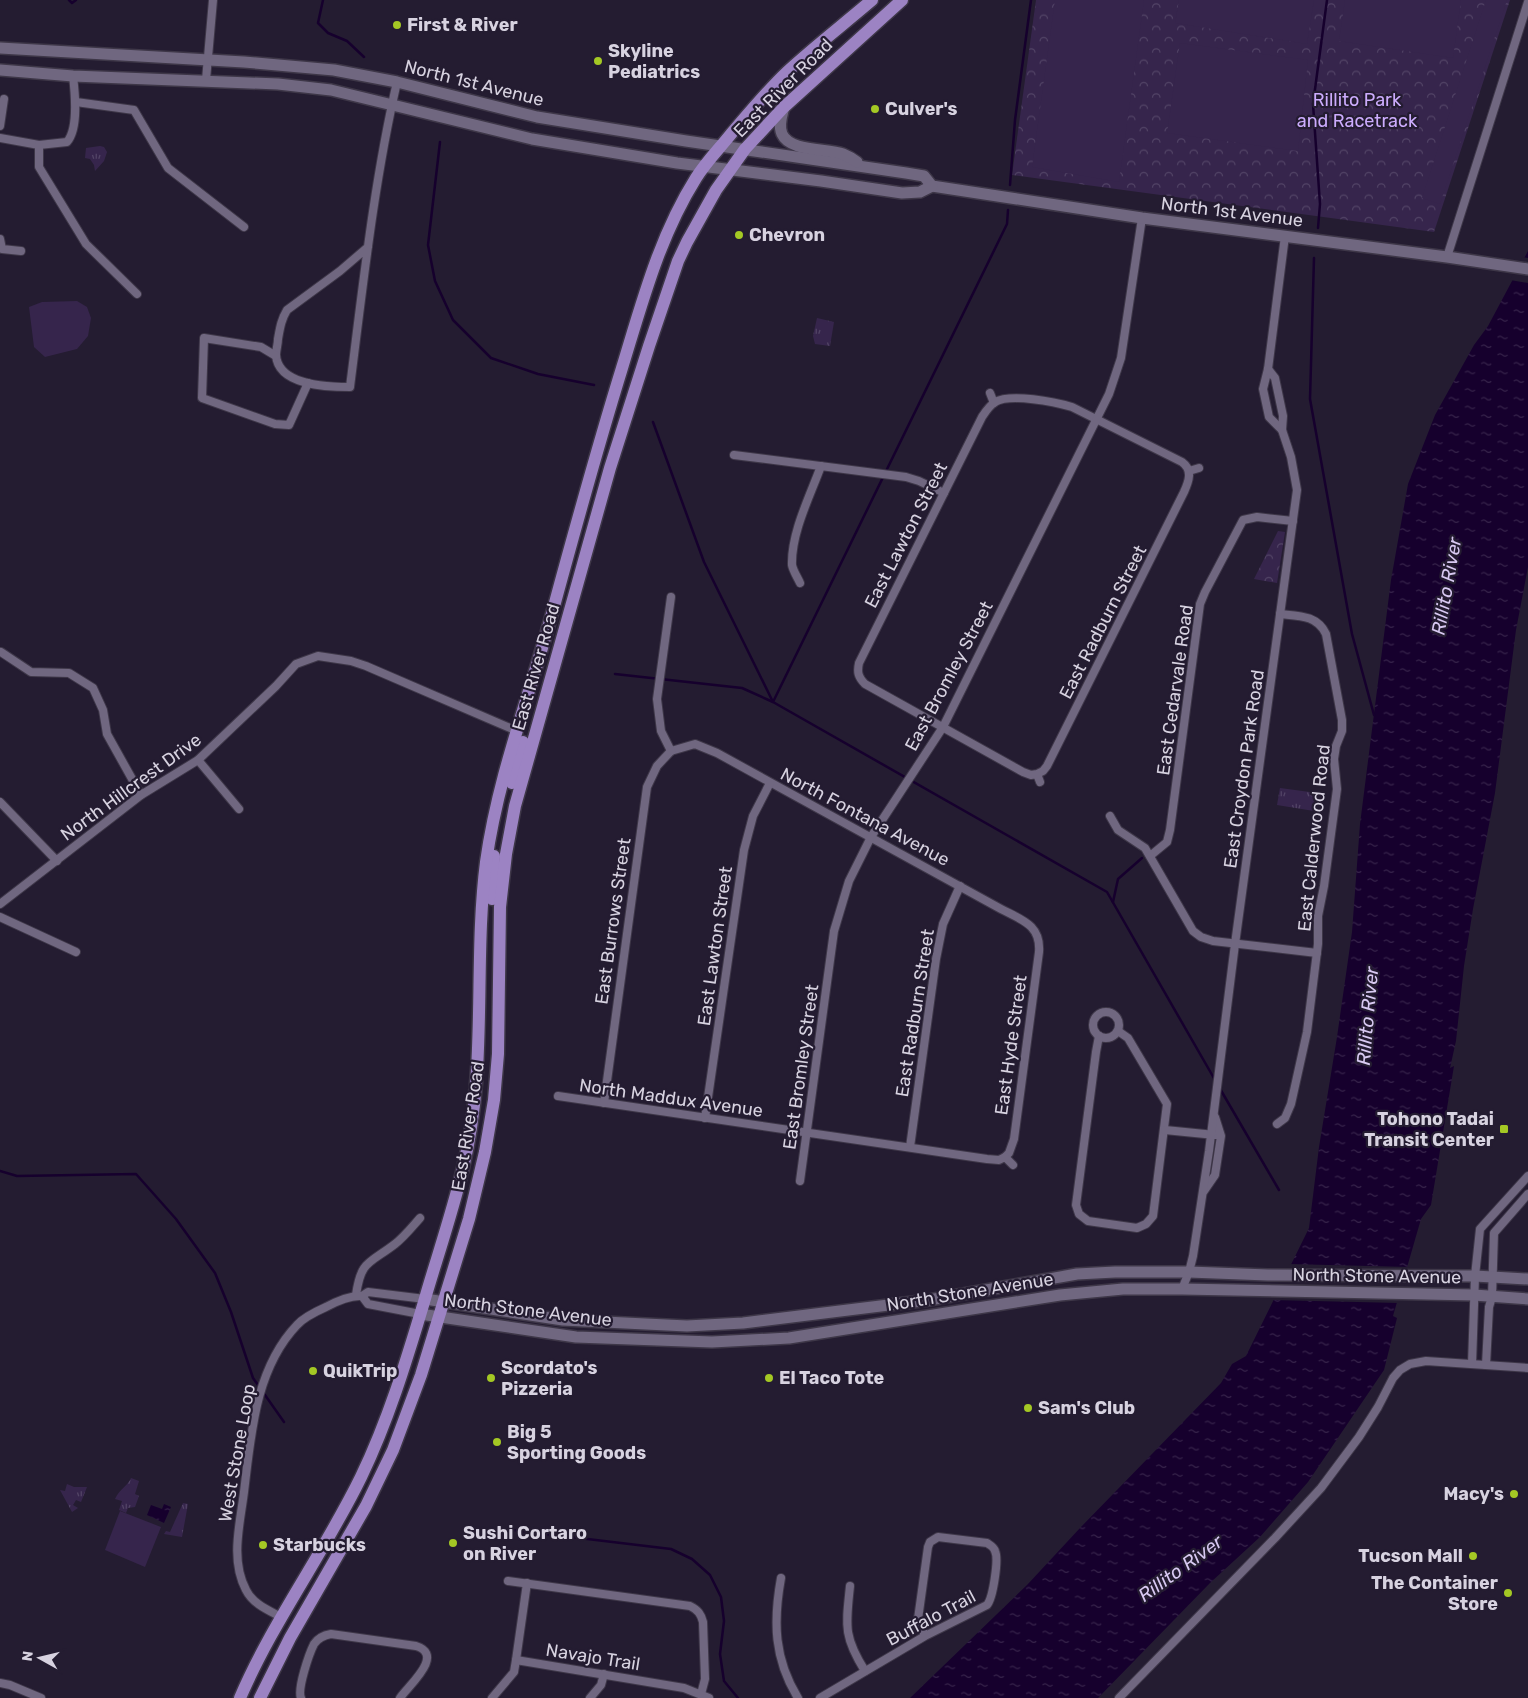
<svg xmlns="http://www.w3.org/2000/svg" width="1528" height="1698" font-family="Rubik,sans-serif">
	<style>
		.grass { fill: url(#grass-tufts) }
		.forest { fill: url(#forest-crowns) }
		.garden { fill: #36254c }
		.water { fill: url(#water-ripples) }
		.pier { fill: #241c31 }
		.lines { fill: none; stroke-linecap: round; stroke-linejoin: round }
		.stream { stroke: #16002d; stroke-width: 2.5 }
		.minor-casing { stroke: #3e3748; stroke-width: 10 }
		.secondary-casing { stroke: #3e3748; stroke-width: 14 }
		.primary-casing { stroke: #3e3748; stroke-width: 15 }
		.minor { stroke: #706780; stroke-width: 8 }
		.secondary { stroke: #706780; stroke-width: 11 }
		.primary { stroke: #9c83c3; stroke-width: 12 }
		.poi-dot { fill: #a4c824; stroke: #241c31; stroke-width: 2 }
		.labels { text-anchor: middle; stroke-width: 4.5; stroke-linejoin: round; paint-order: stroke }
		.poi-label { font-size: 18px; font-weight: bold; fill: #d7d2e0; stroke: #241c31; text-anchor: start }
		.street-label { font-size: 18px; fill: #d7d2e0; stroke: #241c31 }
		.park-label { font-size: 18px; fill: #ccacfd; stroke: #241c31 }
		.water-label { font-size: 19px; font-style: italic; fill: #d8c9f2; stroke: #241c31 }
	</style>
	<defs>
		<pattern id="grass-tufts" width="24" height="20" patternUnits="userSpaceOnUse" patternTransform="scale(1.25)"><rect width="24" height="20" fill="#36254c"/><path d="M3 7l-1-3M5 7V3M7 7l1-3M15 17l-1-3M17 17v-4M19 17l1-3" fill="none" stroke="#524466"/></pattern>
		<pattern id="forest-crowns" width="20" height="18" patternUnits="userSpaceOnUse" patternTransform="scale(1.25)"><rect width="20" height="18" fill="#36254c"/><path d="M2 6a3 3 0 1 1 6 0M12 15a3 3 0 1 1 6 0" fill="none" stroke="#524466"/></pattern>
		<pattern id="water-ripples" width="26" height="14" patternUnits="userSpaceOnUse" patternTransform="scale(1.25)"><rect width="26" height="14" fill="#16002d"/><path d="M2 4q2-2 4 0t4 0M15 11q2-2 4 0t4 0" fill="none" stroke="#37244b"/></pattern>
	</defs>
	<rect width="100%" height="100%" fill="#241c31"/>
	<g class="grass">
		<path d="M100 146 104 147 107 152 104 161 95 171 94 165 90 159 85 158 86 148Z"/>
		<path d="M817 318 834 322 830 346 815 344 813 336Z"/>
		<path d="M1280 788 1317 793 1314 811 1277 805Z"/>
		<path d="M131 1478 139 1481 135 1494 139 1496 135 1507 128 1508 126 1513 119 1510 122 1501 115 1499C120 1488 128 1486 131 1478Z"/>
		<path d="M67 1484 74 1487H87L81 1502 76 1500 73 1505 78 1508 72 1512 60 1490 65 1491Z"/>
		<path d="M183 1503 188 1504 182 1537 164 1534 166 1531 170 1532Z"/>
	</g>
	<g class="forest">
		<path d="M1036 0H1510L1434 232 1012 175Z"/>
		<path d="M1278 531 1285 532 1277 583 1254 579Z"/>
	</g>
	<g class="garden">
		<path d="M1055 0H1144L1119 182 1032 167Z"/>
		<path d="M1179 0H1314L1307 44 1175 23Z"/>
		<path d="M1345 0H1461L1453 58 1339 41Z"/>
		<path d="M1486 0H1507L1440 204 1422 198Z"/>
		<path d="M1180 43 1308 60 1298 151 1167 133Z"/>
		<path d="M77 301 87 307 91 318 88 336 77 349 45 357 34 347 29 307 42 302Z"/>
		<path d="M120 1511 161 1527 145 1567 105 1550Z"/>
	</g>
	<g class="water">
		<path d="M1528 251V567L1516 630 1495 793 1473 909 1464 966 1456 1041 1450 1068 1454 1066 1431 1205 1421 1219 1393 1316 1397 1318 1384 1370 1308 1482 1260 1537 1210 1583 1098 1698H910L1027 1585 1080 1528 1221 1383 1232 1364 1246 1356 1309 1228 1319 1147 1337 1037 1352 932 1360 824 1391 580 1408 484 1435 415 1474 345 1488 326Z"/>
		<path d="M164 1504 171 1507 164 1523 147 1515 151 1505 162 1509Z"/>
	</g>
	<g class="pier">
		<path d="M1522 257 1528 258V283L1510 280Z"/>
		<path d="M1289 1264 1410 1267 1399 1303 1271 1300Z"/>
	</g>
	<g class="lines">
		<g class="stream">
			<path d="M69 0 72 3 76 0"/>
			<path d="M323 0 318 23 328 33 347 41 364 57"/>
			<path d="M440 142 428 245 435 281 453 320 491 358 538 374 594 385"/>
			<path d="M1010 185 1015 120 1031 0"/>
			<path d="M1318 228 1320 204 1313 104 1327 0"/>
			<path d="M1314 258 1310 399 1352 634 1374 715"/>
			<path d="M653 422 704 562 773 702 1107 892 1215 1080"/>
			<path d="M615 674 742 688 773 702 1007 224 1008 210"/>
			<path d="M1113 902 1118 879 1142 858"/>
			<path d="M1219 1087 1279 1190"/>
			<path d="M0 1171 17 1176 136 1174 176 1219 215 1273 231 1312 253 1378 284 1422"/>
			<path d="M504 1529 671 1549 692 1559 710 1575 721 1597 724 1621 720 1654 724 1681 738 1698"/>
		</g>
		<g class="minor-casing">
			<g id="minor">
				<path d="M206 80 213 0"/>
				<path d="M76 102 134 110 168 168 244 227"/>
				<path d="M0 126 4 99"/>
				<path d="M0 138 39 145 67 142C79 128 75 93 73 76"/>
				<path d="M39 145V167L86 244 137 294"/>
				<path d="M0 239 2 249 21 251"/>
				<path d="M368 247 340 271 287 310C281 320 280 328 278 339 278 344 276 350 276 355 278 386 328 387 350 387 363 285 374 182 397 82"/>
				<path d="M1447 257 1528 2"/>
				<path d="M276 356 261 347 204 338 202 398 275 424 289 425 308 383"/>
				<path d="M990 393 994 403"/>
				<path d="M1282 430 1269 417 1263 389 1268 369 1285 236"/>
				<path d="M734 455 906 477 919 481 944 493"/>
				<path d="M1189 471 1199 468"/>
				<path d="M800 583C798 578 793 571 792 565 791 533 810 496 821 466"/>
				<path d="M1 652 31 672 69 673 93 688 103 710 107 734 141 795"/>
				<path d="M671 751 695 744 717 753 1001 909C1022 920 1041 925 1039 952L1014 1139 1009 1153 1005 1157"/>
				<path d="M671 751 661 731 657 699 671 597"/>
				<path d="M198 760 239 809"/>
				<path d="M1037 774 1031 775 1023 772 865 684C858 677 857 672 859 663L982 417C986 411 989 406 995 402 1011 393 1055 402 1072 407L1182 462C1193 470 1189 481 1184 492L1047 766 1043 771 1037 774 1040 782"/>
				<path d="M0 802 57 861"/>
				<path d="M1110 816 1118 830 1145 848 1193 931 1201 937 1213 941 1317 953"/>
				<path d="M1150 856 1167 842 1170 830 1200 604 1205 592 1243 520 1257 517 1293 521"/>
				<path d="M0 904 141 795 198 760 276 686 296 664 318 656 351 661 366 666 517 731"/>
				<path d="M0 917 76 952"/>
				<circle cx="1106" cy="1025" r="13"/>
				<path d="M1099 1036 1096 1052 1076 1205 1079 1214 1088 1221 1137 1228 1146 1224 1153 1216 1167 1104 1128 1038 1118 1031"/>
				<path d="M558 1096 987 1159 999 1160 1005 1157 1013 1165"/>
				<path d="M604 1103 647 787 657 766 671 751"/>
				<path d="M705 1118 744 850 753 816 770 783"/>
				<path d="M1277 1124 1285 1118 1291 1104 1307 1032 1318 944V916L1324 886 1337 789 1334 759 1336 746 1342 731V720L1326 634C1317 615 1299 616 1280 614"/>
				<path d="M1165 1130 1215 1135"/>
				<path d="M910 1147 936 959 943 924 960 886"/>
				<path d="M800 1181 834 931 849 881 871 837 943 727 1109 394 1121 358 1142 218"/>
				<path d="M1204 1191 1215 1175 1221 1136 1215 1117"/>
				<path d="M1182 1289 1189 1272 1193 1256 1209 1151 1235 944 1297 490 1291 457 1282 430 1283 416 1275 378 1268 369"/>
				<path d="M356 1295C361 1260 369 1264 395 1244 404 1237 412 1227 420 1218"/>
				<path d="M362 1296 368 1304 420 1314"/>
				<path d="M1472 1364 1475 1276 1480 1229 1528 1176"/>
				<path d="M1486 1365 1489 1307 1492 1297 1494 1233 1528 1194"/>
				<path d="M781 1578C773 1622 774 1659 798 1698"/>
				<path d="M508 1581 690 1606C698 1610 701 1614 703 1622L705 1679 701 1694"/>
				<path d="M850 1586C846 1625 843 1636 865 1671"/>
				<path d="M281 1617C268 1610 253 1604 246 1590 230 1560 240 1524 244 1492 251 1435 255 1369 297 1325 304 1317 317 1311 326 1307 337 1301 350 1295 362 1296L368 1292 425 1299"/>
				<path d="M516 1660 527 1583"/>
				<path d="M0 1683 10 1685 41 1698"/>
				<path d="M301 1698C297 1689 309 1654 314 1644 318 1638 325 1635 331 1634L416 1646C445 1655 409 1685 400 1698"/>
				<path d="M492 1698 514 1672 516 1660 684 1688 709 1698"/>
				<path d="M590 1698 601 1685 604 1674"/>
				<path d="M820 1698 925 1636 987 1605C993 1598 999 1559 995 1551 994 1547 990 1545 987 1543L938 1537 930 1542 928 1547 918 1619 925 1636"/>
				<path d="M1119 1698 1275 1538 1321 1488 1359 1437 1378 1407 1393 1378 1400 1370 1410 1364 1426 1361 1528 1368"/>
			</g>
		</g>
		<g class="secondary-casing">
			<g id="secondary">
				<path d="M0 48 244 62 334 70 397 82 537 117 686 141 906 173 924 176 932 186 1142 218 1447 257 1528 269"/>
				<path d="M0 70 73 76 278 84 331 90 532 139 677 163 821 181 902 193 920 192 932 186"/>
				<path d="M784 107C782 115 778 125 782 134 790 152 827 148 843 154 848 156 853 159 857 162"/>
				<path d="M425 1299 563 1320 687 1326 743 1323 929 1300 1077 1274 1115 1272H1189L1268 1275 1475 1276 1528 1279"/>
				<path d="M420 1314 576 1337 712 1342 789 1338 1060 1295 1123 1289H1182L1474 1295 1528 1299"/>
			</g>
		</g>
		<g class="primary-casing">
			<g id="primary">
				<path d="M512 783 523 742"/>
				<path d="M492 899 494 856"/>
				<path d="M240 1698C273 1621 324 1553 361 1477 388 1421 406 1362 424 1302 437 1257 452 1214 463 1168 488 1068 473 964 486 862 498 776 530 694 553 610 575 529 597 449 622 368 642 303 659 237 696 178 706 162 719 149 731 134 749 113 766 92 787 72 814 47 844 24 872 0"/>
				<path d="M260 1698 290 1638 366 1506 393 1450 421 1375 469 1219 485 1152 494 1100 498 1054 500 907 506 854 515 806 610 468 649 346 678 261 687 242 716 190 745 149 784 107 902 0"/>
			</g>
		</g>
		<use href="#minor" class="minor"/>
		<use href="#secondary" class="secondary"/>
		<use href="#primary" class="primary"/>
	</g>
	<g class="poi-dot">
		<circle cx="397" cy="25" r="5"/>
		<circle cx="598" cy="61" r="5"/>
		<circle cx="875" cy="109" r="5"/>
		<circle cx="739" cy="235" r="5"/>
		<rect x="1499" y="1124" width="10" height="10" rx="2.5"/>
		<circle cx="313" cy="1371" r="5"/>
		<circle cx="491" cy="1378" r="5"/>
		<circle cx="769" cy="1378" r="5"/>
		<circle cx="1028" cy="1408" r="5"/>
		<circle cx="497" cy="1442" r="5"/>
		<circle cx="1514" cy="1494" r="5"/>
		<circle cx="453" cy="1543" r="5"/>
		<circle cx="263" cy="1545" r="5"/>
		<circle cx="1473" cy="1556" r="5"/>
		<circle cx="1508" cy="1593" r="5"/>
	</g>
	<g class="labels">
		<g class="poi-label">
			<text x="407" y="31">First &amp; River</text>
			<text x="608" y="57">Skyline<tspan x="608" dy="21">Pediatrics</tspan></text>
			<text x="885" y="115">Culver's</text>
			<text x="749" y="241">Chevron</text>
			<text x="1494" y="1125" text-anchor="end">Tohono Tadai<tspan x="1494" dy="21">Transit Center</tspan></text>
			<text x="501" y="1374">Scordato's<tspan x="501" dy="21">Pizzeria</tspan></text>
			<text x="323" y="1377">QuikTrip</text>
			<text x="779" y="1384">El Taco Tote</text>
			<text x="1038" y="1414">Sam's Club</text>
			<text x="507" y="1438">Big 5<tspan x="507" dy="21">Sporting Goods</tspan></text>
			<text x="1504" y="1500" text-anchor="end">Macy's</text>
			<text x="463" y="1539">Sushi Cortaro<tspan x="463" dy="21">on River</tspan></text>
			<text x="273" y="1551">Starbucks</text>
			<text x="1463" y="1562" text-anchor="end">Tucson Mall</text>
			<text x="1498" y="1589" text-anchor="end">The Container<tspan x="1498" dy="21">Store</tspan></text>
		</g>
		<g class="street-label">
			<text transform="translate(474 83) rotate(14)" y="6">North 1st Avenue</text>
			<text transform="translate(783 88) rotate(-45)" y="6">East River Road</text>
			<text transform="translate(1232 212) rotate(7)" y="6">North 1st Avenue</text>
			<text transform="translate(906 535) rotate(-63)" y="6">East Lawton Street</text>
			<text transform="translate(1103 622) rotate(-63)" y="6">East Radburn Street</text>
			<text transform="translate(536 667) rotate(-74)" y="6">East River Road</text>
			<text transform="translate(949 676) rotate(-62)" y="6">East Bromley Street</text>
			<text transform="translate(1175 690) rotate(-82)" y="6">East Cedarvale Road</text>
			<text transform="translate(1244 769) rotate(-82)" y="6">East Croydon Park Road</text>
			<text transform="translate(131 787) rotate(-36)" y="6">North Hillcrest Drive</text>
			<text transform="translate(865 817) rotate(28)" y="6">North Fontana Avenue</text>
			<text transform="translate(1314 838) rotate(-84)" y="6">East Calderwood Road</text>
			<text transform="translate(613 921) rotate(-82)" y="6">East Burrows Street</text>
			<text transform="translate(715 946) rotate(-82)" y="6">East Lawton Street</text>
			<text transform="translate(915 1013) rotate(-81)" y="6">East Radburn Street</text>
			<text transform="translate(1011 1045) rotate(-82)" y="6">East Hyde Street</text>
			<text transform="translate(801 1067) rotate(-82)" y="6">East Bromley Street</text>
			<text transform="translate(671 1098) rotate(8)" y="6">North Maddux Avenue</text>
			<text transform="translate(468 1126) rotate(-81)" y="6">East River Road</text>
			<text transform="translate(1377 1276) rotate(1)" y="6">North Stone Avenue</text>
			<text transform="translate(970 1292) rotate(-9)" y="6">North Stone Avenue</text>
			<text transform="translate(528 1310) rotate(7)" y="6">North Stone Avenue</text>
			<text transform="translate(237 1453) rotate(-80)" y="6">West Stone Loop</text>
			<text transform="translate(931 1618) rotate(-28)" y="6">Buffalo Trail</text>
			<text transform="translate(593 1657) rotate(9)" y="6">Navajo Trail</text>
		</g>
		<g class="park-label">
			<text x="1357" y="106">Rillito Park<tspan x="1357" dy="21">and Racetrack</tspan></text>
		</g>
		<g class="water-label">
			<text transform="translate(1446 586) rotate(-80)" y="7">Rillito River</text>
			<text transform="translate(1367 1016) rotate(-85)" y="7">Rillito River</text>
			<text transform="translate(1180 1568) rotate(-36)" y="7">Rillito River</text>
		</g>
	</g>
	<g transform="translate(40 1658) rotate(278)" stroke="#241c31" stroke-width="4" paint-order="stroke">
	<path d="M0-4L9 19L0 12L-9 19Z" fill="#d7d2e0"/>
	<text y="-8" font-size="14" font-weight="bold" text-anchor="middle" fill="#d7d2e0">N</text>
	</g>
</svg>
